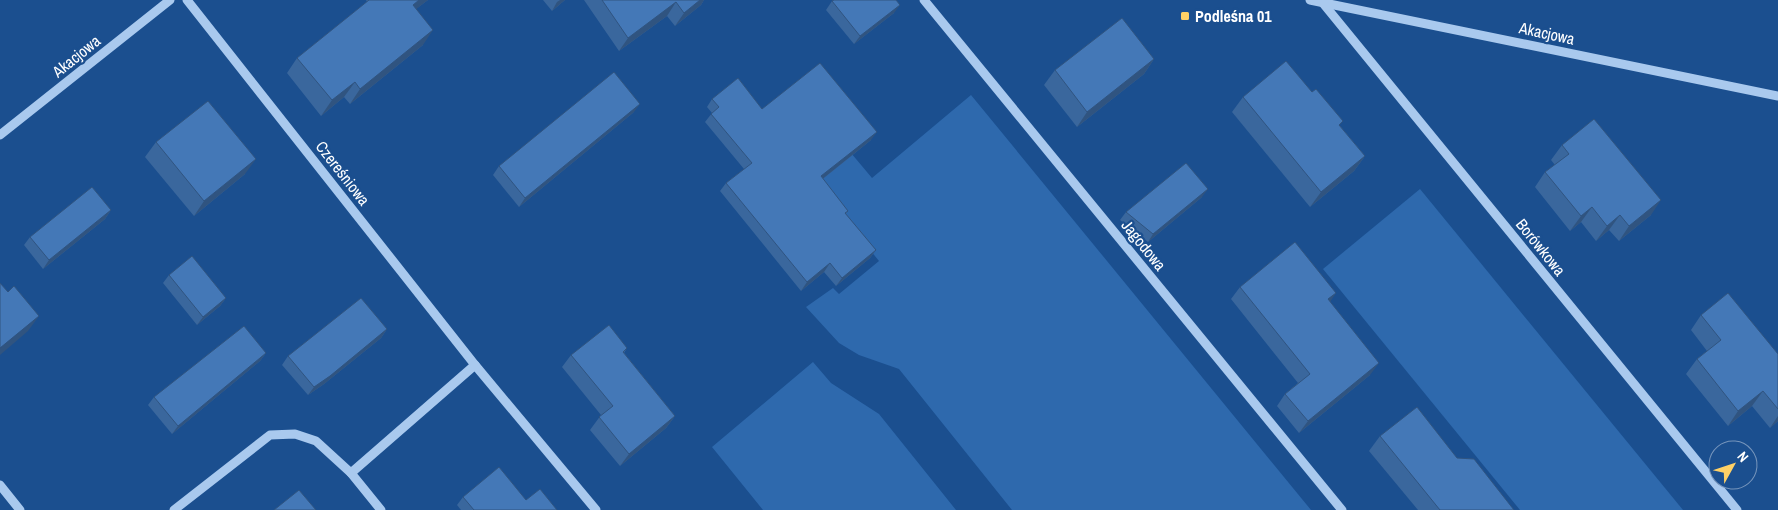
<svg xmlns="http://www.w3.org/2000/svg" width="1778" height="510" font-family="'Archivo Narrow',sans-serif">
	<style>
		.green { fill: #2e69ad }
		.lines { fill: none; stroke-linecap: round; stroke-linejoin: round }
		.minor { stroke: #a9c9ee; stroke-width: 9 }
		.wall { fill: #3a679d }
		.shaded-wall { fill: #305480 }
		.building { fill: #4478b7; stroke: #305480 }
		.poi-dot { fill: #ffd166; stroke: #1b4f8f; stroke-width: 2 }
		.labels { text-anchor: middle; stroke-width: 4.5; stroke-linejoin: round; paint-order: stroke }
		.poi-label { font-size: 16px; font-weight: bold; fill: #fff; stroke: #1b4f8f; text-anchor: start }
		.street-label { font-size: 16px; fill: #fff; stroke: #1b4f8f }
	</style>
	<rect width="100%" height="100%" fill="#1b4f8f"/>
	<g class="green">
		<path d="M971 95 1311 510H1012L899 369 859 355 839 343 806 307 833 288 839 294 879 261 814 181 851 153 872 178Z"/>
		<path d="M1420 189 1683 510H1520L1323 269Z"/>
		<path d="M813 362 831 383 879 414 956 510H763L712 447Z"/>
	</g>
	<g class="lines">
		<g class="minor">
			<path d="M187 0 475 365 351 473 381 510"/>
			<path d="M924 0 1342 510"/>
			<path d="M1310 0 1778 96"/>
			<path d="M1322 2 1737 510"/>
			<path d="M0 135 170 0"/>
			<path d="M475 365 596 510"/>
			<path d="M0 485 20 510"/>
			<path d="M174 510 270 435 295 434 316 441 351 473"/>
		</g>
	</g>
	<g class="wall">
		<path d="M366 0H428L416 9 423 45 350 104 344 97 321 116 287 73 297 58 367 2Z"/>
		<path d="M543 0H565L552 11Z"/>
		<path d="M584 0H704L701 5 675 26 667 16 619 51Z"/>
		<path d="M832 1 894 13 854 44 826 10Z"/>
		<path d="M1154 59 1144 74 1077 127 1044 85 1055 70Z"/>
		<path d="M1243 97 1340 126 1365 156 1354 171 1310 207 1232 112Z"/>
		<path d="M712 99 762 109 871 140 823 179 848 211 846 214 876 250 870 258 836 286 824 272 801 291 720 191 726 183 744 169 705 122 712 113 707 107Z"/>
		<path d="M634 112 519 207 493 175 499 166Z"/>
		<path d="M156 142 245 174 194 216 145 157Z"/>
		<path d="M1562 145 1651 215 1619 241 1609 230 1596 241 1581 222 1570 231 1535 187 1545 172 1555 165 1551 160Z"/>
		<path d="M1202 197 1148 242 1120 220 1126 212Z"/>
		<path d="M111 210 105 219 43 269 24 245 30 237Z"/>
		<path d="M169 275 226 298 220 306 197 325 163 283Z"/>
		<path d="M1240 287 1330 302 1370 375 1299 433 1277 406 1285 394 1298 383 1231 299Z"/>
		<path d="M1701 315 1778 354V421L1770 428 1752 406 1728 426 1686 374 1697 359 1707 351 1691 330Z"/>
		<path d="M387 329 381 338 324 384 308 395 282 365 288 356Z"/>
		<path d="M627 348 624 353 675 416 666 428 620 466 590 430 601 415 562 367 571 355Z"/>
		<path d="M266 353 260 361 172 434 148 405 154 397Z"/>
		<path d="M1380 436 1457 458 1514 510H1418L1369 451Z"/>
		<path d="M463 497 526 500 557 510H461L457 505Z"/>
	</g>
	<g class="shaded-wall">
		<path d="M419 0H428L402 20 413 5Z"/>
		<path d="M560 0H565L552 11 557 2Z"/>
		<path d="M700 0H704L701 5 675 26 684 13Z"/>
		<path d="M676 2 667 16 619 51 628 38Z"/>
		<path d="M900 5 894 13 854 44 860 36Z"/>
		<path d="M433 30 423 45 350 104 360 89Z"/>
		<path d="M1154 59 1144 74 1077 127 1087 112Z"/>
		<path d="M355 82 344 97 321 116 332 100Z"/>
		<path d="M640 104 634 112 519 207 525 198Z"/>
		<path d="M877 132 871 140 815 185 821 176Z"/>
		<path d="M1365 156 1354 171 1310 207 1321 192Z"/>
		<path d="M256 159 245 174 194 216 204 201Z"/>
		<path d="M1208 189 1202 197 1148 242 1153 234Z"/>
		<path d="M1661 200 1651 215 1619 241 1629 226Z"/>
		<path d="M1592 207 1581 222 1570 231 1581 216Z"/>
		<path d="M111 210 105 219 43 269 49 260Z"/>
		<path d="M1620 215 1609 230 1596 241 1607 226Z"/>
		<path d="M876 250 870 258 836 286 842 278Z"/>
		<path d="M830 263 824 272 801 291 807 282Z"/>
		<path d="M1336 293 1328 305V299Z"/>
		<path d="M226 298 220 306 197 325 203 317Z"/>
		<path d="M39 316 28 331 0 355V348Z"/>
		<path d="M387 329 381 338 324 384 308 395 314 387Z"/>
		<path d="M266 353 260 361 172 434 178 426Z"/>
		<path d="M1379 363 1370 375 1299 433 1308 421Z"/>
		<path d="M1763 391 1752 406 1728 426 1738 411Z"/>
		<path d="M675 416 666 428 620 466 629 454Z"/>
		<path d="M1778 416V421L1770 428Z"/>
	</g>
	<g class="building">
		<path d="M369 0H419L413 5 433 30 360 89 355 82 332 100 297 58Z"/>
		<path d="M602 0H700L684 13 676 2 628 38Z"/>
		<path d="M834 0H896L900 5 860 36 832 1Z"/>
		<path d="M1122 18 1154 59 1087 112 1055 70Z"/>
		<path d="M1286 61 1312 92 1316 89 1343 121 1339 125 1365 156 1321 192 1243 97Z"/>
		<path d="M820 63 877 132 821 176 848 211 845 213 876 250 842 278 830 263 807 282 726 183 752 163 711 114 719 107 712 99 738 78 762 109Z"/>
		<path d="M614 72 640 104 525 198 499 166Z"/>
		<path d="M208 101 256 159 204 201 156 142Z"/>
		<path d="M1594 119 1661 200 1629 226 1620 215 1607 226 1592 207 1581 216 1545 172 1569 154 1562 145Z"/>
		<path d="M1186 163 1208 189 1153 234 1126 212Z"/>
		<path d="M92 187 111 210 49 260 30 237Z"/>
		<path d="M1295 242 1336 293 1328 299 1379 363 1308 421 1285 394 1310 374 1240 287Z"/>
		<path d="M192 256 226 298 203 317 169 275Z"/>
		<path d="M0 283 8 292 14 286 39 316 0 348Z"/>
		<path d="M1728 293 1778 354V409L1763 391 1738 411 1697 359 1721 340 1701 315Z"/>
		<path d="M361 298 387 329 330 376 314 387 288 356Z"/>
		<path d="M609 325 627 348 623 352 675 416 629 454 599 417 613 406 571 355Z"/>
		<path d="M244 326 266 353 178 426 154 397Z"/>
		<path d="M1417 407 1457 458 1474 459 1514 510H1440L1380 436Z"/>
		<path d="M499 467 526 500 540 489 557 510H474L463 497Z"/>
		<path d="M299 490 316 510H274Z"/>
	</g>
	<rect class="poi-dot" x="1180" y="11" width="10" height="10" rx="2.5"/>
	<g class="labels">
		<g class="poi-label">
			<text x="1195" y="22">Podleśna 01</text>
		</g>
		<g class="street-label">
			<text transform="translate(1547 33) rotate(12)" y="6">Akacjowa</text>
			<text transform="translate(76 56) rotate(-39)" y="6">Akacjowa</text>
			<text transform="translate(343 173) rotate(52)" y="6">Czereśniowa</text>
			<text transform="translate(1144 245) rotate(51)" y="6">Jagodowa</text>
			<text transform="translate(1541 247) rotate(51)" y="6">Borówkowa</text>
		</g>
	</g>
	<g transform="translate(1733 465) rotate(50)"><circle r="24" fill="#1b4f8f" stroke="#7695bc"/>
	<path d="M0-4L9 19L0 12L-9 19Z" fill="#ffd166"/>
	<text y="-8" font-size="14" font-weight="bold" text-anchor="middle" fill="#ffffff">N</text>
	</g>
</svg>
